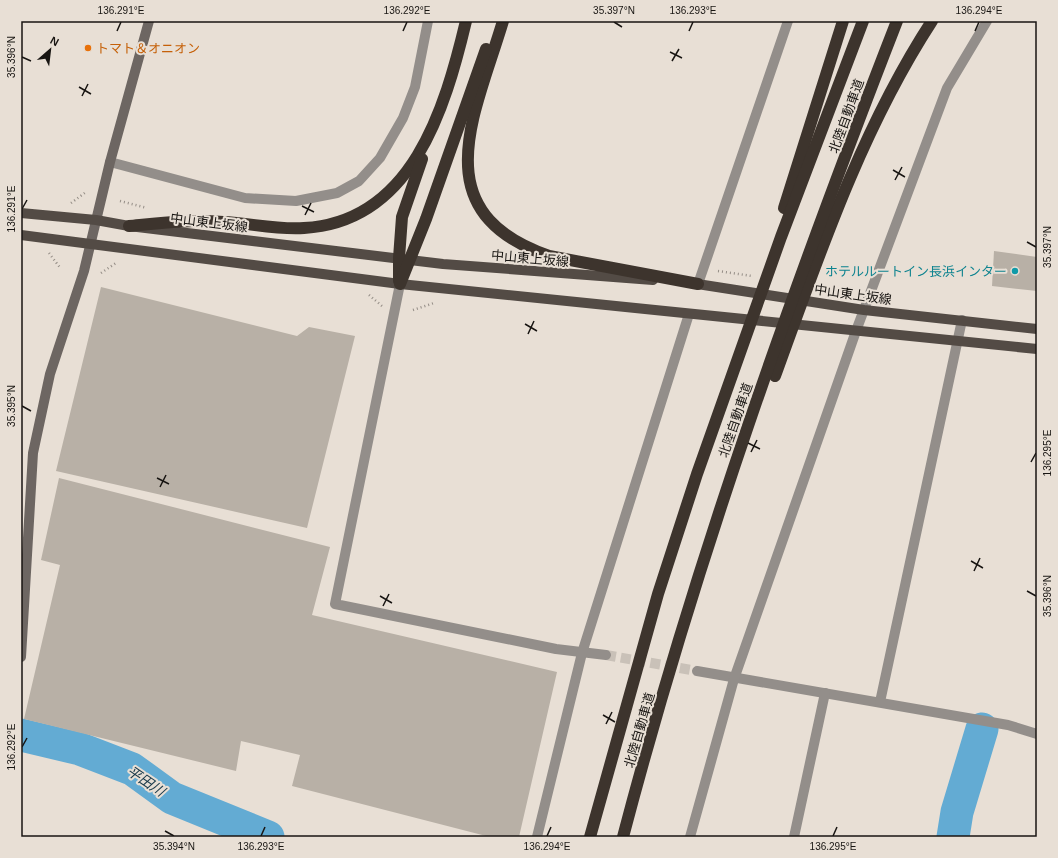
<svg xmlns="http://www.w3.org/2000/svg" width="1058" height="858" font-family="Helvetica,'Noto Sans JP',sans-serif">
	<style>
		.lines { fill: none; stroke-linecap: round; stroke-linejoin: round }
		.river { stroke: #63abd3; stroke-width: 33 }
		.building { fill: #b8b0a6 }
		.street-tunnel { stroke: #c9c1b8; stroke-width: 10; stroke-dasharray: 10 5; stroke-linecap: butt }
		.path { stroke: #948d86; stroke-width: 2.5; stroke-dasharray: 1 3; stroke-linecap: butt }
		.street { stroke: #938e8a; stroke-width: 10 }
		.secondary { stroke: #6d6662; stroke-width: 10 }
		.primary { stroke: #534b45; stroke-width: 10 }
		.highway { stroke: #3d342d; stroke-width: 12 }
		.ticks { fill: none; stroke: #181512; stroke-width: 1.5 }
		.food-dot { fill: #e8710a; stroke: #e8dfd5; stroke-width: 1.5 }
		.culture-dot { fill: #0f9aa8; stroke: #e8dfd5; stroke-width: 1.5 }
		.labels { text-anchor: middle; stroke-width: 4; stroke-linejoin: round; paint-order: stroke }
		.food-label { font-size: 13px; fill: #c56008; stroke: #e8dfd5; text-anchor: start }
		.street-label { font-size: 13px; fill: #181512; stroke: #e8dfd5 }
		.culture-label { font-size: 13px; fill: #0d838f; stroke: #e8dfd5; text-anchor: end }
		.water-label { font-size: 14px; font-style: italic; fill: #163748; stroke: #e8dfd5 }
		.neatline { fill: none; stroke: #181512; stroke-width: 1.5 }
		.ticks-label { font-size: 10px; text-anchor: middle; fill: #181512 }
	</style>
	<rect width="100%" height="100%" fill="#e8dfd5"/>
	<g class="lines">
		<g class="river">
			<path d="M21 735 80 749 132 769 172 798 268 837"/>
			<path d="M953 837 957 812 982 729"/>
		</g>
	</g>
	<g class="building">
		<path d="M994 251 1037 257V291L992 286Z"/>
		<path d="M101 287 297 336 309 327 355 336 307 528 56 471Z"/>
		<path d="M59 478 330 547 312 615 557 672 519 837H490L292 786 300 755 241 741 236 771 24 719 60 565 41 560Z"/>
	</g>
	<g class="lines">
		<path class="street-tunnel" d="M606 655 697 671"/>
		<g class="path">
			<path d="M120 201 147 208"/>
			<path d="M71 203 86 192"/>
			<path d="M49 253 61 269"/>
			<path d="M718 271 752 276"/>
			<path d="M101 273 116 263"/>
			<path d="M369 295 382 306"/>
			<path d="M413 310 434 303"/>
		</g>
		<g class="street">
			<path d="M110 162 245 198 296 201 337 193 359 181 380 158 403 118 415 87 428 21"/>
			<path d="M400 284 335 604 556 649 606 655"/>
			<path d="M698 284 788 21"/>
			<path d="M697 671 1008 725 1037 734"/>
			<path d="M880 702 962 320"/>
			<path d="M537 837 582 653 689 314"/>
			<path d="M690 837 734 679 856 331 947 88 987 21"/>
			<path d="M794 837 825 693"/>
		</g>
		<path class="secondary" d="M21 657 33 453 50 374 84 271 110 162 149 21"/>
		<g class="primary">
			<path d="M21 213 96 220 129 226 443 264 653 280"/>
			<path d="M21 235 400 284 1037 349"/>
			<path d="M691 283 864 310 1037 329"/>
		</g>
		<g class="highway">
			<path d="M503 21C475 115 422 212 549 256L698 284"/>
			<path d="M784 208 843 21"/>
			<path d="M129 226C160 223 192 219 223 222 250 223 276 230 304 228 412 222 445 109 466 21"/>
			<path d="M399 281V258L402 217 422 159"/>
			<path d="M400 284 426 219 486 49"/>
			<path d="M775 376C819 255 861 130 932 21"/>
			<path d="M590 837 658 594 697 474 781 237 863 21"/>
			<path d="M623 837C696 559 793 288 897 21"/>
		</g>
	</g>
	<path class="ticks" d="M614 22 622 27M117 31 121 22M403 31 407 22M689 31 693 22M975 31 979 22M670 52 682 58M22 57 31 61M672 61 679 49M79 87 91 94M82 96 88 84M893 170 905 177M895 180 902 167M302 206 314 212M22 209 27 200M305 215 311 203M1027 242 1036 247M525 324 537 331M528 334 534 321M22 406 31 411M748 443 760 449M751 452 757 440M1031 462 1036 453M157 478 169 484M160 487 166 475M971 561 983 568M974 571 980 558M1027 591 1036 596M380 596 392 603M383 606 389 594M603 715 615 722M606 724 612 712M22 747 27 738M165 831 174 836M261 836 265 827M547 836 551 827M833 836 837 827"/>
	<circle class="food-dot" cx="88" cy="48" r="4"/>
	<circle class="culture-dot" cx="1015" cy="271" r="4"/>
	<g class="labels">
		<g class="food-label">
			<text x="96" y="53">トマト＆オニオン</text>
		</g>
		<g class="street-label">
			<text transform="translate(846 116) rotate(-70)" y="5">北陸自動車道</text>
			<text transform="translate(209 222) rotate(7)" y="5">中山東上坂線</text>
			<text transform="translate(530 258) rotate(5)" y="5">中山東上坂線</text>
			<text transform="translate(853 294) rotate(8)" y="5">中山東上坂線</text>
			<text transform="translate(735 420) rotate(-71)" y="5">北陸自動車道</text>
			<text transform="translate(639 730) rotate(-74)" y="5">北陸自動車道</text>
		</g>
		<g class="culture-label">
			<text x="1007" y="276">ホテルルートイン長浜インター</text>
		</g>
		<g class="water-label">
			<text transform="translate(146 781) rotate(34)" y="5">平田川</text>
		</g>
	</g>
	<rect width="1058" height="858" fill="none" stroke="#e8dfd5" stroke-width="44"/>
	<g transform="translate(50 50) rotate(28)" stroke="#e8dfd5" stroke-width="3" paint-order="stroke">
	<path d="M0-3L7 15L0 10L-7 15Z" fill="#181512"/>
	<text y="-6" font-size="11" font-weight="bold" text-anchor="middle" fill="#181512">N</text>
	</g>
	<rect x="22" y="22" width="1014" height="814" class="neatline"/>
	<g class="ticks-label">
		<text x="121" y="14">136.291°E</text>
		<text x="407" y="14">136.292°E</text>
		<text x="614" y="14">35.397°N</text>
		<text x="693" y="14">136.293°E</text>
		<text x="979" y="14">136.294°E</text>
		<text transform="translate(11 57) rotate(-90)" y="4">35.396°N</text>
		<text transform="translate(11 209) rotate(-90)" y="4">136.291°E</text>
		<text transform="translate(1047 247) rotate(-90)" y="4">35.397°N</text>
		<text transform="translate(11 406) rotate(-90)" y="4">35.395°N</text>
		<text transform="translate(1047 453) rotate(-90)" y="4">136.295°E</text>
		<text transform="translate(1047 596) rotate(-90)" y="4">35.396°N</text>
		<text transform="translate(11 747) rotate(-90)" y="4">136.292°E</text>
		<text x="174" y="850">35.394°N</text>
		<text x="261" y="850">136.293°E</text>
		<text x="547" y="850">136.294°E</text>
		<text x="833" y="850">136.295°E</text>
	</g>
</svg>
